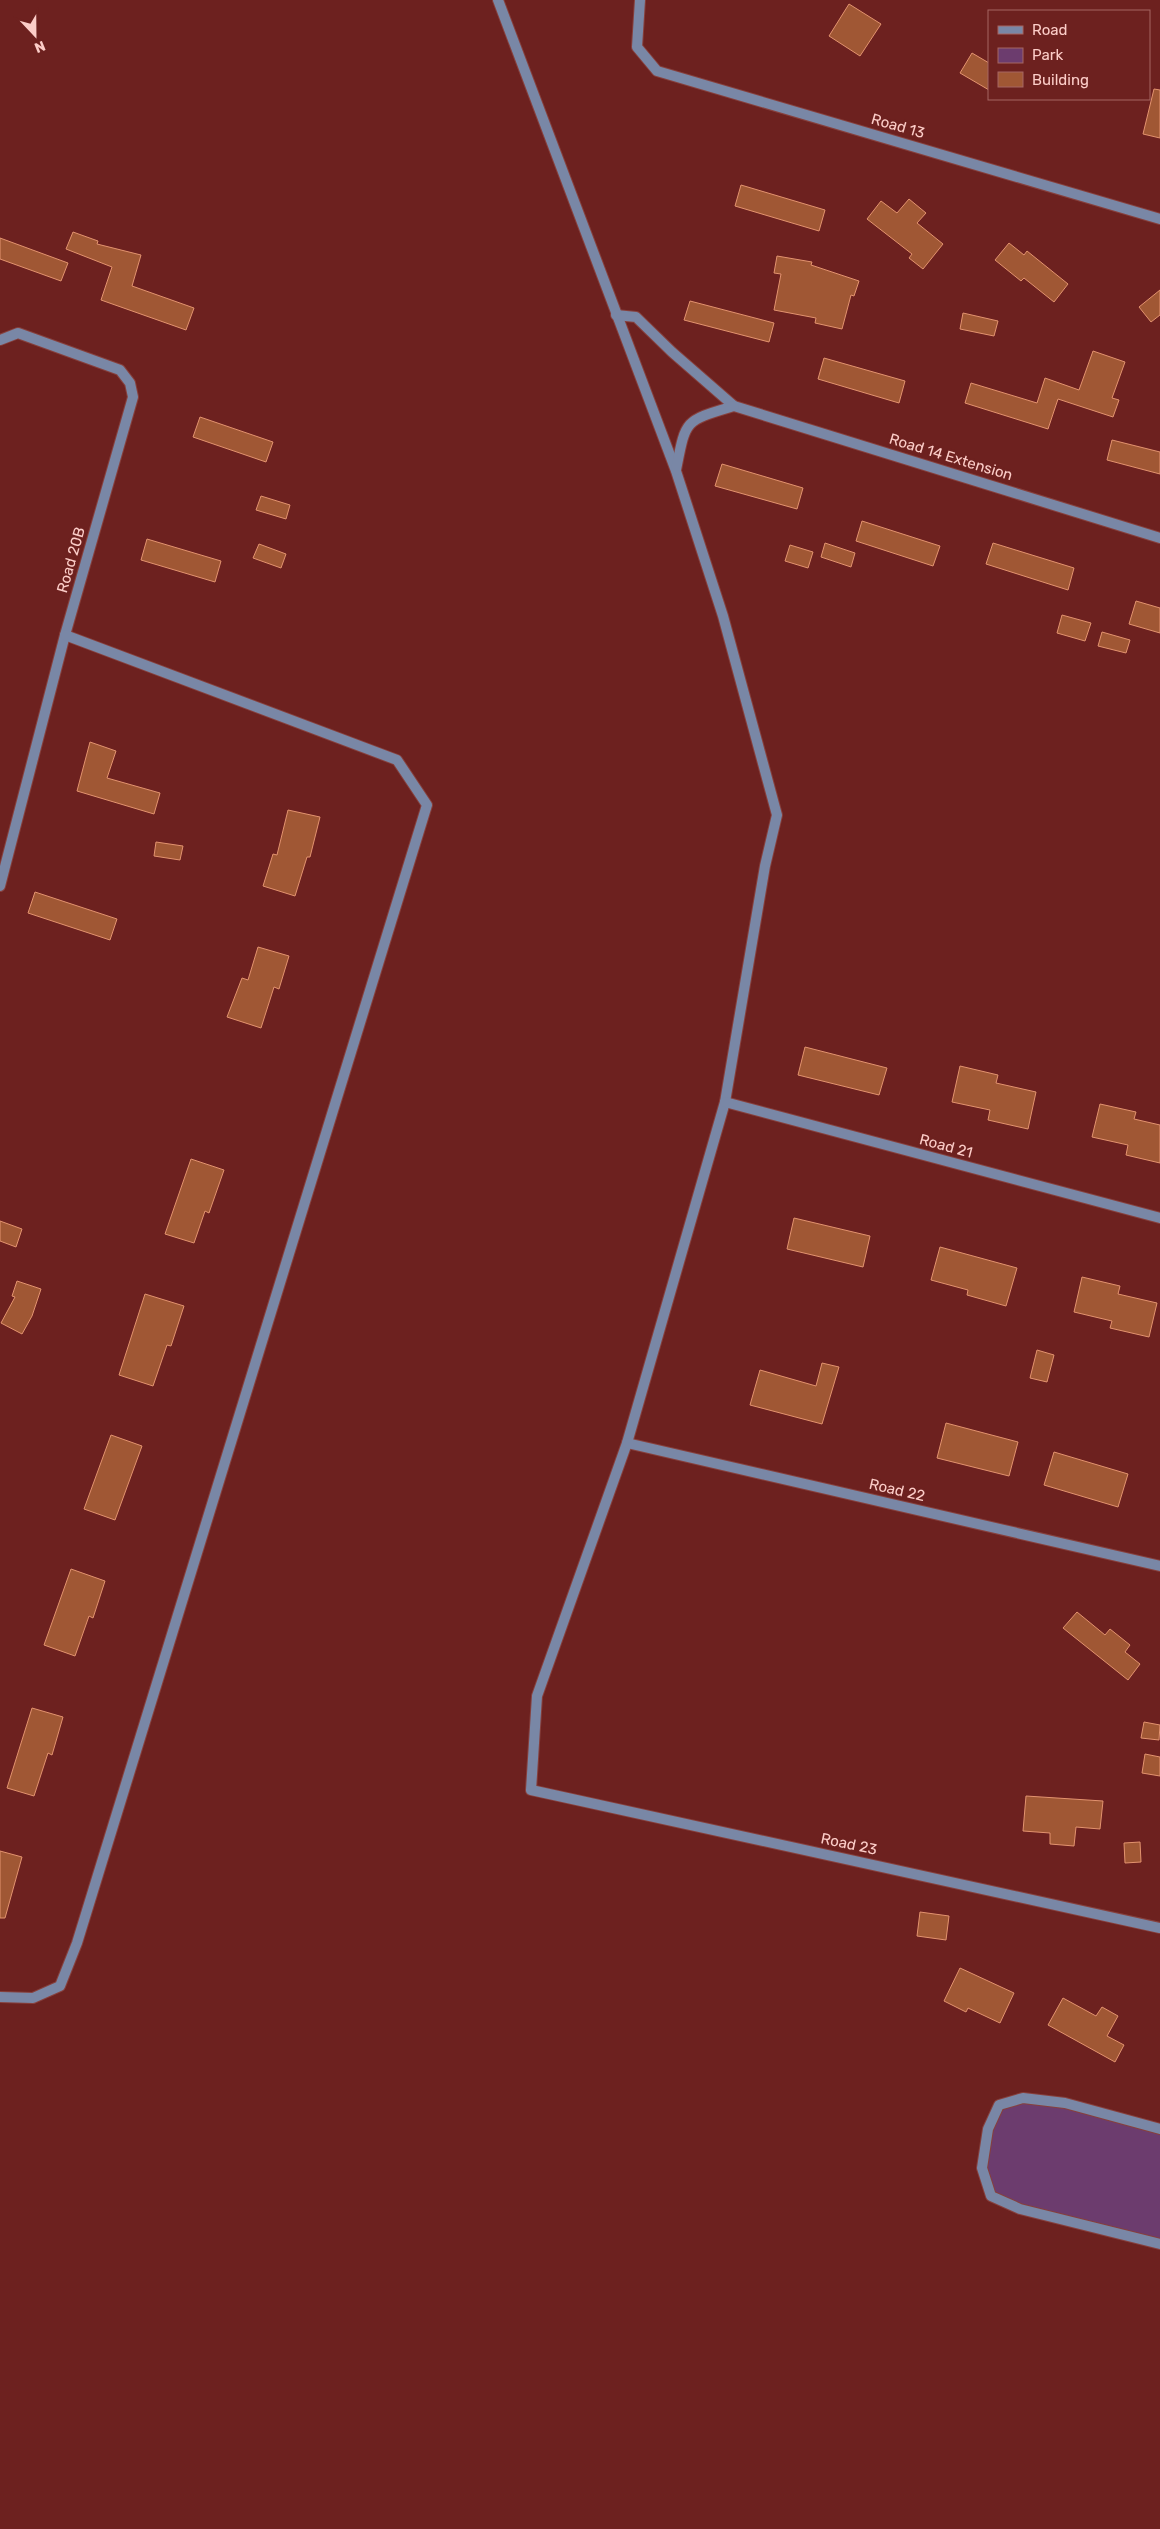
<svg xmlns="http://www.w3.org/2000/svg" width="1160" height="2529" font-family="Rubik,sans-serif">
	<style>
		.green { fill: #6c3c6e }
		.building { fill: #a05734; stroke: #e3936f }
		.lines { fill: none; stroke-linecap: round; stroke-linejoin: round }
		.minor-casing { stroke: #87403d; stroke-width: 12 }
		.minor { stroke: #7987a6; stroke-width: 10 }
		.labels { text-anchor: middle; stroke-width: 4.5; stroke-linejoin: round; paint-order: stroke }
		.street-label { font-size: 15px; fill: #fccdc8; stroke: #6d211f }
	</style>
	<rect width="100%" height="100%" fill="#6d211f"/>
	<path class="green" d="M1023 2098 1160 2129V2244L991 2196 982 2168 999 2105Z"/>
	<g class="building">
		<path d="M849 4 881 24 860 56 829 36Z"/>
		<path d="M972 53 989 63V90L960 73Z"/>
		<path d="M1154 89 1160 90V138L1143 134Z"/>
		<path d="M741 185 825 210 819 231 735 206Z"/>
		<path d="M909 199 926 213 917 223 943 244 923 269 909 258 912 254 867 219 881 201 897 213Z"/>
		<path d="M73 232 98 241 97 244 141 255 132 286 194 308 186 330 101 300 112 267 66 249Z"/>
		<path d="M0 238 68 263 61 281 0 259Z"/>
		<path d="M1009 243 1024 255 1027 251 1068 284 1054 302 1024 278 1021 281 995 260Z"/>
		<path d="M777 256 812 262 811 265 859 281 854 296 851 295 842 329 815 323 816 318 774 310 781 274 774 273Z"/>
		<path d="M1160 290V315L1151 322 1139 307Z"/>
		<path d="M690 301 774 323 769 342 684 320Z"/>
		<path d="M963 313 998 321 994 336 960 329Z"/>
		<path d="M1093 351 1125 362 1112 398 1119 400 1113 417 1058 399 1048 429 965 403 971 383 1037 403 1045 378 1079 390Z"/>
		<path d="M824 358 905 381 899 403 818 379Z"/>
		<path d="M200 417 273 442 266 462 193 437Z"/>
		<path d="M1112 440 1160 452V474L1107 460Z"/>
		<path d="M722 464 803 488 797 509 715 486Z"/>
		<path d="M261 496 290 505 286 519 256 510Z"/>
		<path d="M862 521 940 546 933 566 856 541Z"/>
		<path d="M147 539 221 561 215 582 141 560Z"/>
		<path d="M825 543 855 553 851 567 821 557Z"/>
		<path d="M993 543 1074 568 1068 590 986 564Z"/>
		<path d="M259 544 286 554 281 568 253 558Z"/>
		<path d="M790 545 813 552 808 568 785 561Z"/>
		<path d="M1136 601 1160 608V633L1129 624Z"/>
		<path d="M1062 615 1091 623 1085 641 1057 633Z"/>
		<path d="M1102 632 1130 640 1126 653 1098 646Z"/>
		<path d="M90 742 116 751 107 778 160 793 154 814 77 791Z"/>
		<path d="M288 810 320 817 310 857H307L295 896 263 886 273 854 277 855Z"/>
		<path d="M156 842 183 846 180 860 154 856Z"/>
		<path d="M35 892 117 919 110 940 28 913Z"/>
		<path d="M258 947 289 956 279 989 274 987 261 1028 227 1017 242 978 248 980Z"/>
		<path d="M805 1047 887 1068 879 1095 798 1075Z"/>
		<path d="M960 1066 998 1075 996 1083 1036 1092 1028 1129 988 1120 990 1110 952 1102Z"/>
		<path d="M1100 1104 1136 1112 1134 1119 1160 1125V1163L1126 1155 1128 1145 1092 1137Z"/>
		<path d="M191 1159 224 1170 209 1213 205 1211 194 1243 165 1234Z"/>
		<path d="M794 1218 870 1236 863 1267 787 1249Z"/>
		<path d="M0 1221 22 1229 16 1247 0 1241Z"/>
		<path d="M940 1247 1017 1268 1006 1306 967 1295 968 1290 931 1280Z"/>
		<path d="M1082 1277 1120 1286 1118 1294 1157 1303 1149 1337 1110 1328 1112 1321 1074 1312Z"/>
		<path d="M17 1281 41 1289 32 1316 22 1334 1 1323 15 1297 12 1296Z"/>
		<path d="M145 1294 184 1306 171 1346 167 1345 153 1386 119 1375Z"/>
		<path d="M1037 1350 1054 1355 1047 1382 1030 1378Z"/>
		<path d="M822 1363 839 1367 822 1424 750 1405 760 1370 816 1386Z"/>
		<path d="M946 1423 1018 1442 1009 1476 937 1458Z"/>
		<path d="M111 1435 142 1446 115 1520 84 1509Z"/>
		<path d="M1054 1452 1128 1474 1118 1507 1044 1485Z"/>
		<path d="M71 1569 105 1581 93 1618 89 1616 75 1656 44 1645Z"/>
		<path d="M1077 1612 1105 1635 1110 1629 1130 1645 1125 1652 1140 1664 1128 1680 1063 1628Z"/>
		<path d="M32 1708 63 1717 52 1755 48 1753 34 1796 7 1788Z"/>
		<path d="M1144 1722 1160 1725 1159 1740 1141 1738Z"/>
		<path d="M1145 1754 1160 1757V1776L1142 1773Z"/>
		<path d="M1026 1796 1103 1801 1100 1829 1076 1827 1074 1846 1050 1844V1833L1023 1831Z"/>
		<path d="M1140 1842 1141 1862 1125 1863 1124 1843Z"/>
		<path d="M0 1851 22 1857 5 1918H0Z"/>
		<path d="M920 1912 949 1916 946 1940 917 1936Z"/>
		<path d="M960 1968 1014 1993 1000 2023 968 2008 966 2012 944 2001Z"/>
		<path d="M1063 1998 1096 2016 1102 2007 1118 2016 1107 2036 1124 2045 1115 2062 1048 2025Z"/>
	</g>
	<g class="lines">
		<g class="minor-casing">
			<g id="minor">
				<path d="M498 0 676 471 723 616 777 815 765 866 725 1102 627 1443 537 1696 531 1790 1160 1928"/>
				<path d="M640 0 637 47 657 71 1160 219"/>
				<path d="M616 315 636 317 672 352 734 406 1160 538"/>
				<path d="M0 340 18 333 120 370 130 383 133 397 65 635 0 886"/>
				<path d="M676 470C686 419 684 421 734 406"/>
				<path d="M725 1102 1160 1218"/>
				<path d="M627 1443 1160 1566"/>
				<path d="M0 1997 33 1998 60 1986 77 1943 427 805 397 760 65 635"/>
				<path d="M1160 2129 1065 2103 1023 2098 999 2105 988 2129 982 2168 991 2196 1020 2209 1160 2244"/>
			</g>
		</g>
		<use href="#minor" class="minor"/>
	</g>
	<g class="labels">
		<g class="street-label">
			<text transform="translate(898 126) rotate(16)" y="5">Road 13</text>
			<text transform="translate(951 457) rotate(17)" y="5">Road 14 Extension</text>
			<text transform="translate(71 560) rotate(-74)" y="5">Road 20B</text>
			<text transform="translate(946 1146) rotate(15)" y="5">Road 21</text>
			<text transform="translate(897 1490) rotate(13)" y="5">Road 22</text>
			<text transform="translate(849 1844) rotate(12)" y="5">Road 23</text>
		</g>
	</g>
	<rect x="988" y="10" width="162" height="90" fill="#6d211f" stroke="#a66663"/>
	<rect x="998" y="26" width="25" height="8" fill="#7987a6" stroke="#a66663"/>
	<text x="1032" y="35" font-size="15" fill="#fccdc8">Road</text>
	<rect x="998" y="48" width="25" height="15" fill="#6c3c6e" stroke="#a66663"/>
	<text x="1032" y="60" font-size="15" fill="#fccdc8">Park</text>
	<rect x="998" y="72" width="25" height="15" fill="#a05734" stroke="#a66663"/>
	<text x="1032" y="85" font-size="15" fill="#fccdc8">Building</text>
	<g transform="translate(35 35) rotate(158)" stroke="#6d211f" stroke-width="4" paint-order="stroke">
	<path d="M0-4L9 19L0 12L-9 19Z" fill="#fccdc8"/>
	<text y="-8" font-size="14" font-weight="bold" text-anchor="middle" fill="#fccdc8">N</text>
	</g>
</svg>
